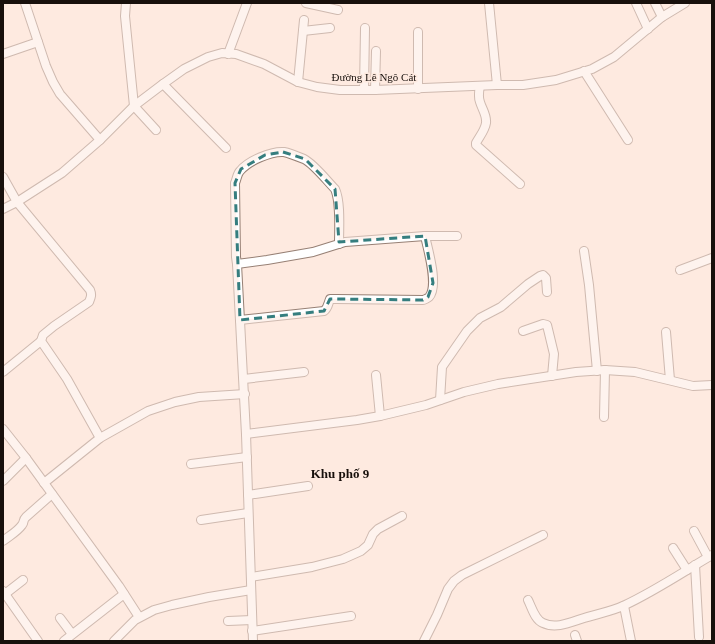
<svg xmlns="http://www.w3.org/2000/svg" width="715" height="644" font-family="'Times New Roman',serif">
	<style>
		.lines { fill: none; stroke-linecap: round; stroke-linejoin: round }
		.minor-casing { stroke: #978075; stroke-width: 10 }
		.minor { stroke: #fff; stroke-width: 8 }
		.marked { fill: none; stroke: #357e7f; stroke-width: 3; stroke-dasharray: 8 5; stroke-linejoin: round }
		.labels { text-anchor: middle; stroke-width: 3; stroke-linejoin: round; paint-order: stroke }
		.street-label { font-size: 11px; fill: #18100c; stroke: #feeae0 }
		.quarter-label { font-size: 13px; font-weight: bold; fill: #18100c; stroke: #feeae0 }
	</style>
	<rect width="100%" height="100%" fill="#feeae0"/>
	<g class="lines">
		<g class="minor-casing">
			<g id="minor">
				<path d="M25 3 46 66 53 82 60 94 100 140"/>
				<path d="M126 3 125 16 134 106 156 130"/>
				<path d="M306 3 338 10"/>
				<path d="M489 3 497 85"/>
				<path d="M636 3 648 29"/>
				<path d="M655 3 662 17"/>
				<path d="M303 31 330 28"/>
				<path d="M3 54 38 42"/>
				<path d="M228 54 247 3"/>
				<path d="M584 71 628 140"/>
				<path d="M298 82 304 20"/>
				<path d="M163 84 226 148"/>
				<path d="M480 86C479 91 478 97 480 102 482 109 487 115 486 123 485 130 480 136 476 143V145L520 184"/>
				<path d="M418 89V32"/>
				<path d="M364 90 365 28"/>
				<path d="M375 90 376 51"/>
				<path d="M3 177 17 202 90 290C92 295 91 297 89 302L54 326 43 335 41 341 67 379 100 438"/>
				<path d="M3 209 17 202 62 173 100 140 134 106 163 84 184 69 208 57 222 53 236 54 264 64 298 82 317 87 340 90H375L497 85H523L556 80 592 69 614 57 662 17 685 3"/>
				<path d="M584 251 589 285 597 371"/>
				<path d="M237 264 267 260 313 252 345 242 425 236H457"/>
				<path d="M680 270 712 258"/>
				<path d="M240 320 324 311C328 308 328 304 330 299H336L423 300C424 300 428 298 429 297 439 286 428 250 425 236"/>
				<path d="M523 331 543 324 547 325 554 354 552 376"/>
				<path d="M666 332 670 380"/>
				<path d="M3 372 41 341"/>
				<path d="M376 375 380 416"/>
				<path d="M244 379 304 372"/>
				<path d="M440 400 442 367 467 331 480 318 501 307 528 284 540 276 543 275 546 278 547 292"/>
				<path d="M604 417 605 370"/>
				<path d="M3 429 26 458 119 586 139 617"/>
				<path d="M246 434 357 420 380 416 426 405 464 392 498 384 576 372 605 370 635 372 693 386 712 385"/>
				<path d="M191 464 247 457"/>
				<path d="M3 481 26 458"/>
				<path d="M44 483 100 438 148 411 175 402 199 397 245 394"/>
				<path d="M248 495 308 486"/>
				<path d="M201 520 248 513"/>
				<path d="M694 531 708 557"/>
				<path d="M3 541C9 536 17 532 22 525 25 521 22 521 26 517L52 494"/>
				<path d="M673 548 687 570"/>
				<path d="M695 565 699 637"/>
				<path d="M251 577 312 567 343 559 361 551 368 545 373 534 378 529 402 516"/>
				<path d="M3 591 38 641"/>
				<path d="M5 594 23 580"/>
				<path d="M528 600C532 608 535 620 543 623 555 629 569 623 581 619 595 614 611 612 625 605 655 591 683 572 712 555"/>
				<path d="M624 606 631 641"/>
				<path d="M60 618 72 634"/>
				<path d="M228 621 252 620"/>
				<path d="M252 631 351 616"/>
				<path d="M575 635 577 641"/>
				<path d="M64 641 124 594"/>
				<path d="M114 641 135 620 154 610 172 605 209 597 251 590"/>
				<path d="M253 641 246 434 237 264 236 257 235 183C237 179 237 174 240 171 248 161 271 151 284 152 289 153 299 157 304 159 314 164 327 181 335 189 341 202 339 229 339 244"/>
				<path d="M424 641 437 615 448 589 454 581 462 575 543 535"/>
			</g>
		</g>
		<use href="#minor" class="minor"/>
	</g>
	<path d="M0 0H715V644H0ZM283 152 305 159 335 189 339 242 425 236 433 283 428 297 423 300 336 299H330L324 311 240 320 235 183 241 169 265 155Z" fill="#feeae0" fill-opacity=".55" fill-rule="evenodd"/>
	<path class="marked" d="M283 152 305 159 335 189 339 242 425 236 433 283 428 297 423 300 336 299H330L324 311 240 320 235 183 241 169 265 155Z"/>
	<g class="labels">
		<g class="street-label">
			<text x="374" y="81">Đường Lê Ngô Cát</text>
		</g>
		<g class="quarter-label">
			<text x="340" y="478">Khu phố 9</text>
		</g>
	</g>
	<rect width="715" height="644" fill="none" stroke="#18100c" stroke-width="8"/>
</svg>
